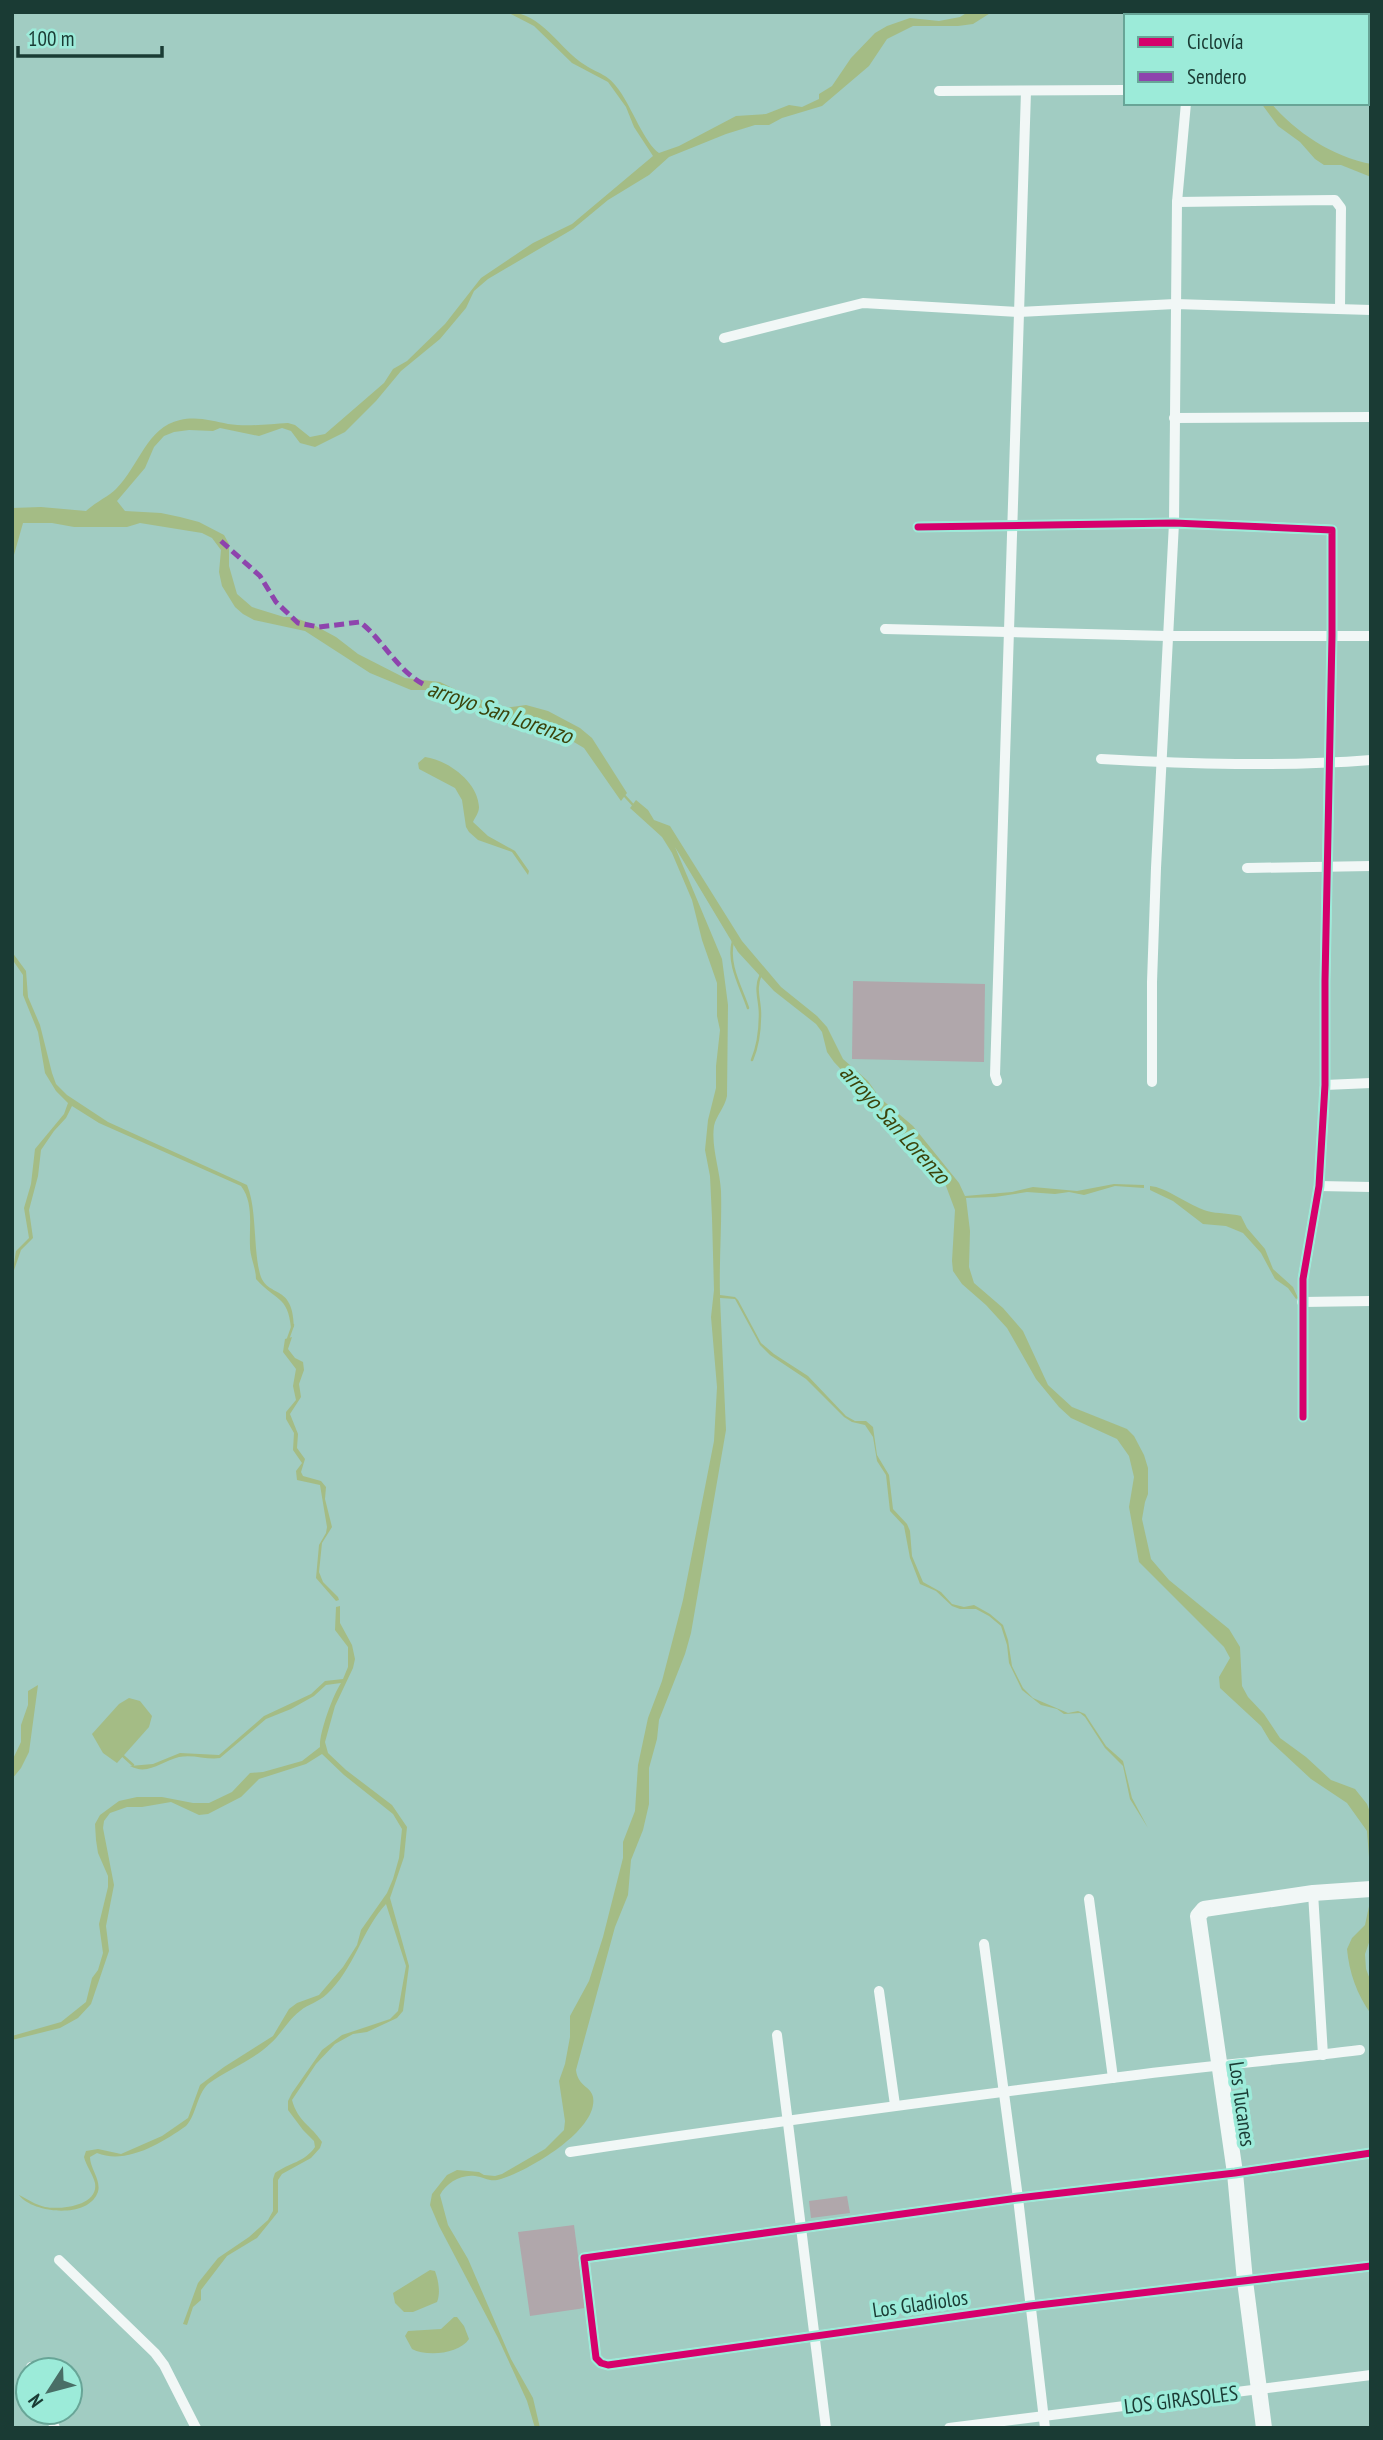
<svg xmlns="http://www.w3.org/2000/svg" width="1383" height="2440" font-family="'PT Sans Narrow',sans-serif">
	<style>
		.green { fill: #b0a7ab }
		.water { fill: #a4bc85 }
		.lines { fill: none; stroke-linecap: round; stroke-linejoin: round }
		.stream { stroke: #a4bc85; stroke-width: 2.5 }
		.street { stroke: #f1f7f6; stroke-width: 10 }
		.secondary { stroke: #f1f7f6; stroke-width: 16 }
		.quiet { stroke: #8e44ad; stroke-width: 5; stroke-dasharray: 10 5; stroke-linecap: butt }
		.cycleway-casing { stroke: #9cebd9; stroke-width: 11 }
		.cycleway { stroke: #d6006c; stroke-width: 7 }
		.labels { text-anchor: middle; stroke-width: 7; stroke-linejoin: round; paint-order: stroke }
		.street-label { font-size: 21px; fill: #1a3b34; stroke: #9cebd9 }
		.water-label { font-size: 23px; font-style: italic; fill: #3b440b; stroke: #9cebd9 }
	</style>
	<rect width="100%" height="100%" fill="#a1ccc2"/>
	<g class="green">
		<path d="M853 981 985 984 984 1062 852 1059Z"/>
		<path d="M847 2196 850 2213 811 2218 809 2201Z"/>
		<path d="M574 2225 585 2308 530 2316 518 2232Z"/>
	</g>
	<g class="water">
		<path d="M507 12C542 12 558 48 585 65 600 75 607 73 619 90 631 106 645 144 659 153L679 146 736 116 766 114 789 105 802 107 819 99V94L832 86 851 58 875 33 887 26 910 18 939 21 960 17 968 12H992L973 24 958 26H913L887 39 869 66 822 106 782 118 769 125H755L726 134 669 157 649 175 608 200 573 229 488 279 474 291 466 308 440 339 401 371 376 401 345 432 315 447 300 443 291 431 282 428 259 436 220 428 213 431 189 430 174 432 164 436 154 447 145 468 117 501 125 511 161 513 180 517 199 522 224 535 229 544V566L237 594 252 607 284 617H293L312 624 336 637 358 654 405 678 440 682 469 696 478 698 496 709 526 705 548 711 580 728 592 738 627 793 621 801 584 748 562 735 542 733 525 724H501L436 694 425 690H411L370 673 305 631 254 620 243 614 235 607 222 586 219 572 221 550 212 538 202 533 140 523 127 527H74L52 523H23L12 562V508L41 507 86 511C96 502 109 496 116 489 139 466 147 427 180 420 197 416 213 421 228 424 247 427 269 424 288 423L295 425 310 437 325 434 384 383 393 369 407 361 445 324 481 278 533 243 572 224 653 156 634 127 626 107 608 82 572 63 534 26Z"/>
		<path d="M1261 103H1271C1295 132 1333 157 1371 164V177L1341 165H1324L1315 159 1300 142 1278 126Z"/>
		<path d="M425 757C448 760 478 782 479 807 479 813 475 817 473 822L488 836 515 851 529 871 528 875 512 852 478 840 469 832 466 827 462 800 455 788 419 769 418 763Z"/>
		<path d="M636 800 648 810 654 820 670 826 742 941 781 987 817 1016 827 1027 843 1059 868 1081 880 1098 913 1126 959 1183 965 1196 1012 1192 1033 1187 1077 1191 1114 1184 1144 1185V1188L1115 1186 1084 1195 1069 1192 1055 1194 1027 1192 995 1197 966 1198 970 1231 969 1267 974 1283 1003 1308 1023 1331 1048 1385 1072 1407 1127 1429 1134 1436 1144 1455 1148 1468V1494L1145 1502 1142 1519 1151 1559 1169 1580 1229 1629 1240 1647 1242 1686 1248 1697 1264 1714 1280 1738 1306 1757 1331 1780 1355 1789 1367 1804 1371 1815V1883L1367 1831 1347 1803 1311 1779 1270 1741 1261 1726 1220 1688 1219 1677 1230 1658 1224 1647 1139 1562 1129 1507 1134 1477 1129 1456 1117 1439 1071 1418 1059 1407 1036 1379 1007 1328 986 1305 962 1284 953 1271 952 1261 955 1210 943 1178 834 1062 827 1052 822 1032 816 1024 774 991 738 952 675 847 722 959 728 1005 727 1096C725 1107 716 1116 714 1126 711 1147 720 1170 721 1191 722 1226 719 1260 720 1295L735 1297 738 1300 761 1343 774 1354 808 1376 846 1416 855 1421H866L873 1427 877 1455 889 1475 893 1509 907 1524 910 1531 912 1556 923 1582 941 1592 952 1604 964 1607 974 1605 990 1614 1003 1625 1008 1640 1012 1666 1023 1688 1033 1698 1068 1713 1078 1711 1085 1714 1106 1746 1123 1761 1132 1798 1148 1828 1130 1799 1123 1766 1105 1748 1085 1717 1080 1713 1064 1714 1057 1709 1041 1705 1022 1690 1009 1663 1007 1645 1001 1626 989 1616 976 1609H960L952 1606 936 1591 920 1584 910 1558 904 1526 890 1511 886 1475 877 1461 873 1437 865 1425 852 1422 844 1417 806 1379 770 1355 760 1345 735 1299 720 1298 726 1430 691 1633 685 1654 659 1720 657 1739 649 1768V1804L643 1830 631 1860 628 1895 615 1927 576 2070C578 2087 591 2086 593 2097 599 2130 528 2171 501 2179 490 2183 485 2177 475 2176 461 2174 446 2183 440 2195L448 2225 468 2259 511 2359 533 2398 540 2428H535L527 2401 498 2338 439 2226 430 2205 432 2194 447 2175 457 2170 479 2172 484 2175 495 2176 502 2174 545 2149 564 2130 565 2121 559 2081 565 2064 570 2037V2016L589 1981 603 1937 623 1858V1842L635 1811 638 1765 648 1718 662 1681 683 1600 714 1441 717 1387 711 1317 714 1290 712 1218 710 1176 705 1150 708 1120 716 1088V1066L720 1030 717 1016V983L702 940 692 900 672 853 662 837 630 808Z"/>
		<path d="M12 952 26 971 28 997 40 1025 52 1073 56 1084 67 1095 108 1122 247 1185C257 1208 253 1248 260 1274 267 1299 293 1282 294 1327L291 1328C288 1295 275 1301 256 1279 256 1268 250 1257 250 1246 249 1226 254 1203 241 1186L99 1123 72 1106 66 1118 54 1131 41 1150 38 1176 29 1210 33 1238 21 1250 12 1276 16 1251 29 1238 24 1208 31 1184 35 1149 64 1114 68 1103 56 1091 45 1073 38 1032 23 995V975L12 959Z"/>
		<path d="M1150 1186C1166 1187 1188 1205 1207 1211 1218 1214 1230 1213 1241 1216L1247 1228 1265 1249 1273 1269 1293 1287 1298 1298 1296 1299 1288 1288 1275 1279 1261 1253 1243 1233 1226 1226 1203 1224 1173 1201 1150 1190Z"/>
		<path d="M292 1337 288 1349 295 1358 303 1362 304 1370 299 1384 301 1397 290 1414 298 1434 297 1448 305 1459 301 1472 303 1476 321 1481 326 1487 325 1499 332 1527 322 1543 319 1572 323 1582 338 1597 339 1600 336 1601 316 1578 319 1545 326 1533 327 1527 320 1485 297 1480 296 1471 302 1463 293 1450 294 1433 286 1419V1412L296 1400 293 1386 296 1369 283 1352 285 1339Z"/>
		<path d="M340 1606V1623L352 1645 355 1659 353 1668 335 1706 325 1742 328 1753 346 1770 392 1805 407 1827 404 1857 390 1898 409 1966 403 2011 397 2018 367 2032 353 2034 335 2044 316 2064 292 2100C298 2122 311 2125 322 2142L320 2148 311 2158 282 2174 278 2180V2212L257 2238 227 2256 201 2290V2300L193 2307 187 2325 183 2324 198 2283 218 2258 249 2237 268 2220 273 2211V2179L275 2173C289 2163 305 2162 315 2147L314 2141 303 2130 288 2110V2101L292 2093 322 2050 342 2035 390 2019 398 2011 406 1966 386 1904C362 1930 354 1969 327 1994 319 2002 308 2004 300 2011 288 2020 282 2033 271 2043 254 2060 227 2070 208 2084 196 2096 197 2114 186 2126 162 2143 126 2165 97 2153L90 2157C90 2169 103 2182 97 2194 86 2219 32 2213 19 2195 27 2199 36 2205 45 2207 60 2210 99 2206 95 2183 93 2174 86 2166 84 2157L86 2151 98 2149 121 2154 162 2136 188 2118 200 2085 224 2067 273 2036 289 2009 297 2003 319 1995 343 1967 357 1945 361 1930 387 1893 393 1879 399 1858 402 1829 393 1814 344 1775 322 1754 306 1764 259 1779 241 1797 208 1814 199 1815 171 1802 142 1807H127L110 1813 104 1821 103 1828 114 1885 106 1926 109 1951 91 2004 78 2018 60 2028 12 2040V2036L61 2022 86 2002 92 1978 98 1970 103 1953 99 1924 108 1887V1876L98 1853 96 1840 95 1824 100 1815 119 1801 137 1797H162L193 1803H209L232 1792 250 1773 263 1772 302 1761 320 1747C319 1733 333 1695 341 1683L326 1685 314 1696 291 1709 266 1719 220 1758C207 1760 193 1754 179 1757 162 1761 148 1776 130 1766L153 1764 180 1753 219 1755 264 1716 311 1694 325 1681 343 1679 348 1667V1647L335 1630 336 1607Z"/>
		<path d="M38 1685 29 1752 21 1768 12 1779V1761L21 1742V1725L28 1705V1691Z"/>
		<path d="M129 1698 140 1701 152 1716 149 1727 117 1763 103 1753 92 1734 119 1704Z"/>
		<path d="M1371 1897V1937L1365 1954 1366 1969 1371 1982V2014C1357 1995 1349 1972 1347 1949L1352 1938 1365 1925Z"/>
		<path d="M430 2270 435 2271C438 2279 441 2293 437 2302L413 2312H404L395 2303 393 2293Z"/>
		<path d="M454 2317H457L464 2326 469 2339C459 2354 427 2357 412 2349L405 2336 408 2331 441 2329Z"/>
	</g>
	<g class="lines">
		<g class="stream">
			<path d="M622 793 634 806"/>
			<path d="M733 941C727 964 741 987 748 1008"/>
			<path d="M752 1060C758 1046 760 1028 760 1014 760 999 754 989 761 974"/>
			<path d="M288 1339 293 1325"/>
			<path d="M123 1756 133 1765"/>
		</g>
		<g class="street">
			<path d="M1346 12 1362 16"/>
			<path d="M939 91 1126 90"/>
			<path d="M1177 202 1335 200 1341 208 1340 308"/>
			<path d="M724 338 863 303 1019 312 1175 304 1371 310"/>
			<path d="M1174 418 1371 417"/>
			<path d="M918 527 1174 523 1332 530V636L1325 981V1085L1319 1186 1303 1279V1417"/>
			<path d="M885 629 1167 636H1371"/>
			<path d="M1101 759C1191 764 1281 767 1371 760"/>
			<path d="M1247 868 1371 866"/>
			<path d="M997 1081 995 1075 1026 91"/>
			<path d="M1152 1082V982L1156 868 1174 523 1177 202 1186 103"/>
			<path d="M1325 1085 1371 1083"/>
			<path d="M1319 1186 1371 1187"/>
			<path d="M1302 1302 1371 1301"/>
			<path d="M1313 1893 1323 2055"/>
			<path d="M1089 1899 1113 2078"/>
			<path d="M984 1944 1018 2198 1045 2428"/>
			<path d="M879 1991 895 2105"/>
			<path d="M777 2035 826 2428"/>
			<path d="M570 2152C750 2125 931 2101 1112 2078 1195 2067 1278 2060 1360 2050"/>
			<path d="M1371 2153 1235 2173 1018 2198 584 2258 596 2358 601 2363 608 2365 1030 2306 1371 2266"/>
			<path d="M59 2260 155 2353 164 2365 196 2428"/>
			<path d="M31 2367 32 2370"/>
			<path d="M49 2412 55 2428"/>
			<path d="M949 2428 1371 2375"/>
		</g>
		<path class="secondary" d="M1264 2428 1245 2281 1235 2173 1198 1916 1204 1909 1313 1893 1371 1889"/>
		<path class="quiet" d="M221 541 260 576 276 602 298 623 319 627 360 622C383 640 397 670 423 684"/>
		<g class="cycleway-casing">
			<g id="cycleway">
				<path d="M918 527 1174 523 1332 530V636L1325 981V1085L1319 1186 1303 1279V1417"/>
				<path d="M1371 2153 1235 2173 1018 2198 584 2258 596 2358 601 2363 608 2365 1030 2306 1371 2266"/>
			</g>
		</g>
		<use href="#cycleway" class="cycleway"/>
	</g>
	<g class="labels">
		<g class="street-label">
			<text transform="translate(1242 2104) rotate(82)" y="7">Los Tucanes</text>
			<text transform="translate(920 2304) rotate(-8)" y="7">Los Gladiolos</text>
			<text transform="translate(1181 2400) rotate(-7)" y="7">LOS GIRASOLES</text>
		</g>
		<g class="water-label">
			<text transform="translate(500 712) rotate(19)" y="8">arroyo San Lorenzo</text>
			<text transform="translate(895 1124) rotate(48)" y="8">arroyo San Lorenzo</text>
		</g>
	</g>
	<rect width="1383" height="2440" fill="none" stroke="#1a3b34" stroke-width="28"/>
	<rect x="1124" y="14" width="245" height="91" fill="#9cebd9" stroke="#68a597" stroke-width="2"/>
	<rect x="1138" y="37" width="35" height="10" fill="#d6006c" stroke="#68a597" stroke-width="2"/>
	<text x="1187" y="49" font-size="21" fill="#1a3b34">Ciclovía</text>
	<rect x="1138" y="72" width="35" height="10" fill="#8e44ad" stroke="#68a597" stroke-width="2"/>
	<text x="1187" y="84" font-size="21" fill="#1a3b34">Sendero</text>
	<g transform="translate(49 2391) rotate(234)"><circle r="33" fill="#9cebd9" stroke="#68a597" stroke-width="2"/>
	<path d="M0-5L12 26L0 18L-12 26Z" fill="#496e66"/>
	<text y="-10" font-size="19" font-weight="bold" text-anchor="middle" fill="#1a3b34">N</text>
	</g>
	<path d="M18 46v10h144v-10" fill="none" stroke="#1a3b34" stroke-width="3.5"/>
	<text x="28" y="46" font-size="21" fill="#1a3b34" stroke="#9cebd9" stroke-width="5" paint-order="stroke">100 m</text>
</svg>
